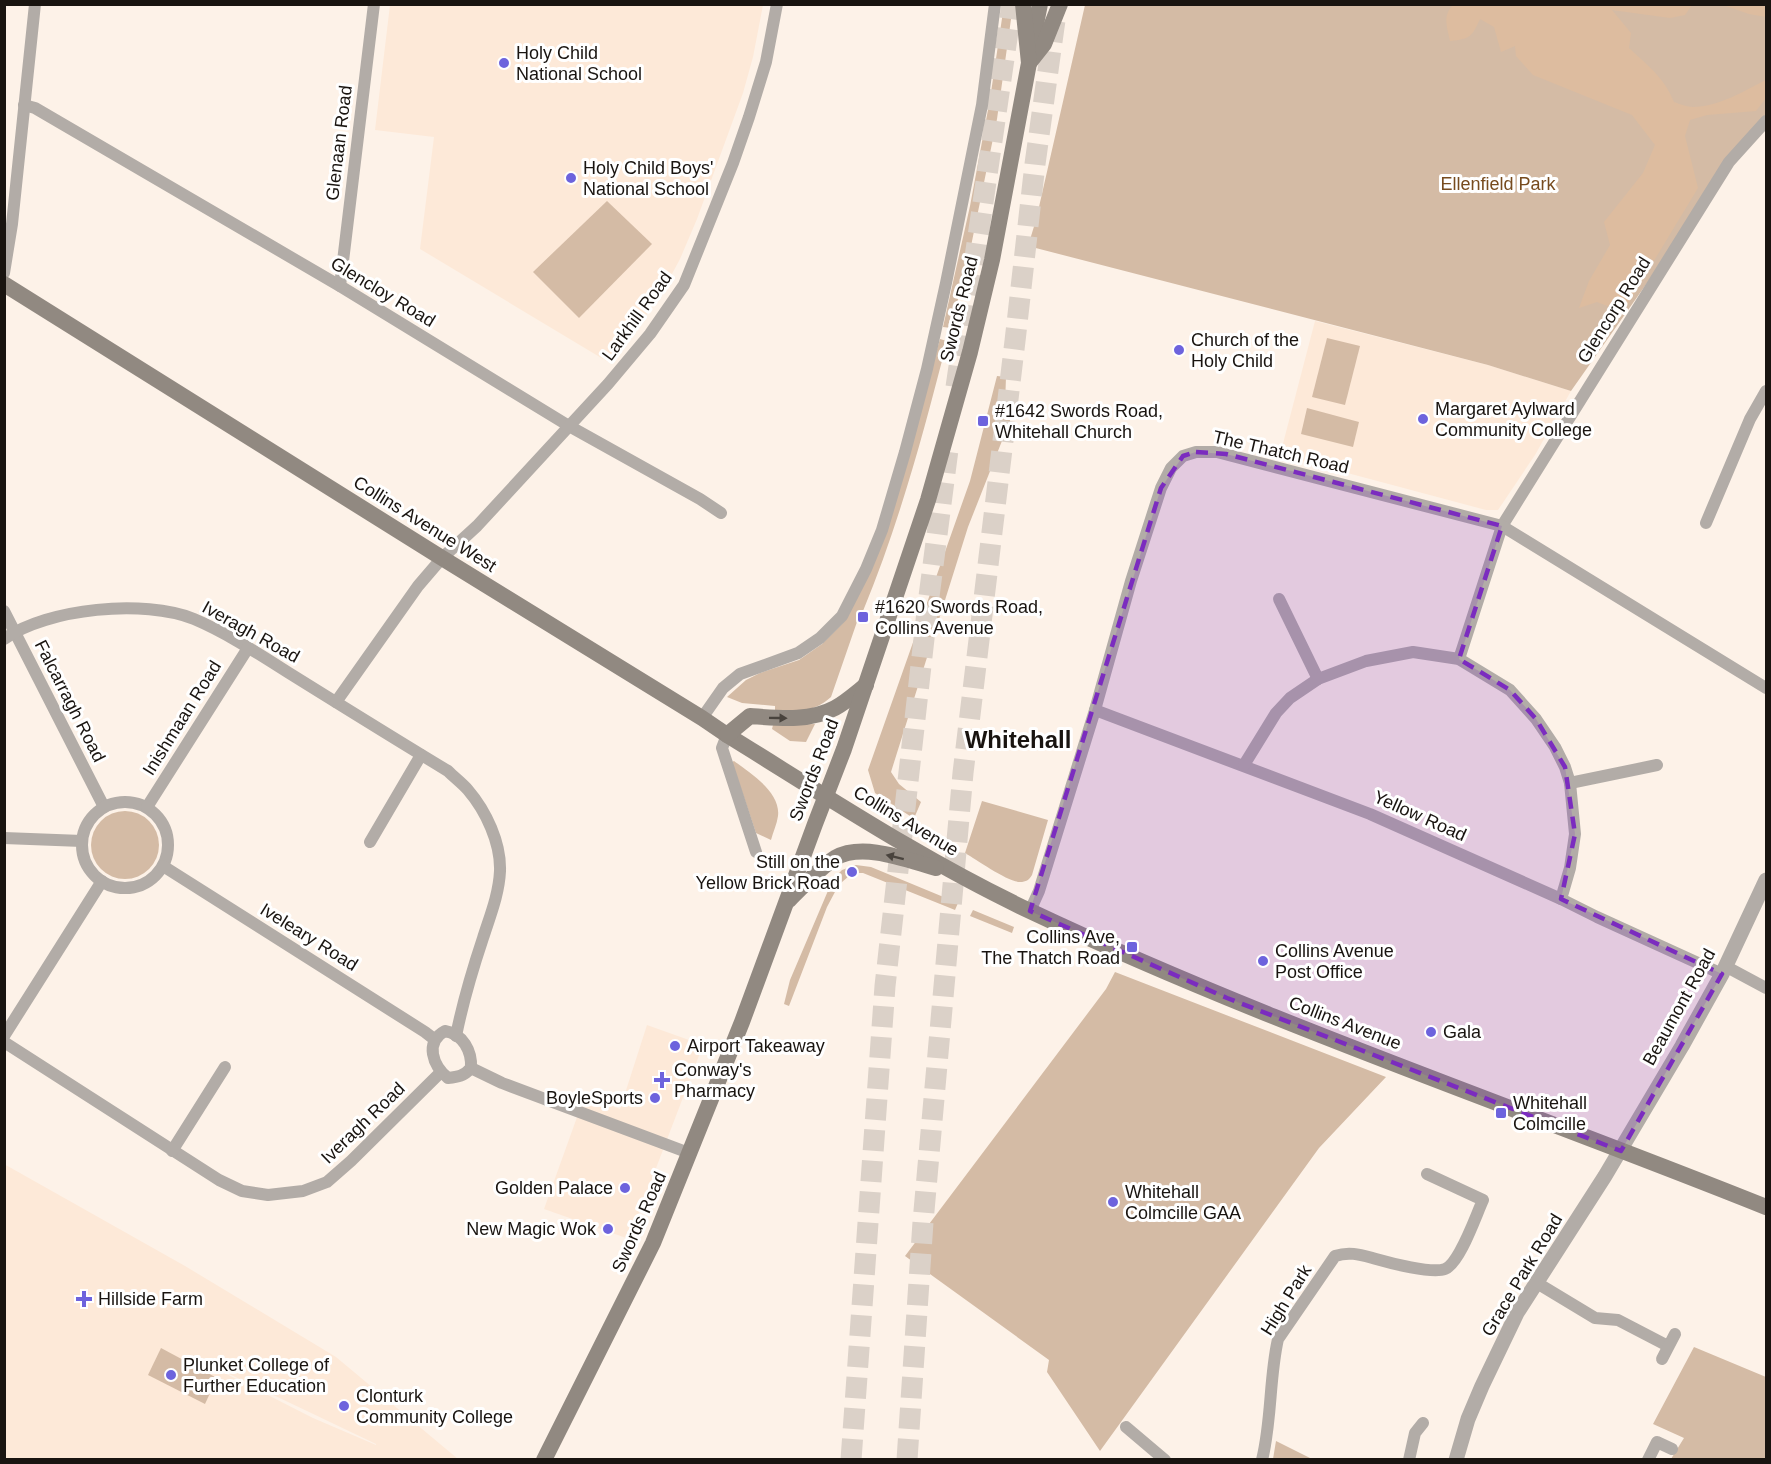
<svg xmlns="http://www.w3.org/2000/svg" width="1771" height="1464" font-family="Helvetica,sans-serif">
	<style>
		.built { fill: #fde9d8; fill-rule: evenodd }
		.green { fill: #d4bba5 }
		.forest { fill: #ddbc9f }
		.lines { fill: none; stroke-linecap: round; stroke-linejoin: round }
		.motorway-tunnel { stroke: #dbd1c8; stroke-width: 21; stroke-dasharray: 21 10; stroke-linecap: butt }
		.minor { stroke: #b2aca7; stroke-width: 12 }
		.tertiary { stroke: #b2aca7; stroke-width: 15 }
		.secondary { stroke: #918981; stroke-width: 16 }
		.oneway { fill: #49433d }
		.marked { fill: #7b2cbf; fill-opacity: 0.2; stroke: #7b2cbf; stroke-width: 4.5; stroke-dasharray: 12 8; stroke-linejoin: round }
		.poi-dot { fill: #6d63dd; stroke: #fff; stroke-width: 2 }
		.labels { text-anchor: middle; stroke-width: 6; stroke-linejoin: round; paint-order: stroke }
		.poi-label { font-size: 18px; fill: #191410; stroke: #fff; text-anchor: start }
		.street-label { font-size: 18px; fill: #191410; stroke: #fff }
		.park-label { font-size: 18px; fill: #774b1e; stroke: #fff }
		.district-label { font-size: 24px; font-weight: bold; fill: #191410; stroke: #fff }
	</style>
	<rect width="100%" height="100%" fill="#fdf2e8"/>
	<g class="built">
		<path d="M390 5H763L753 57 743 93 697 219 680 259 658 300 608 362 420 249 434 137 375 130Z"/>
		<path d="M1315 321 1488 365 1571 391 1535 455 1498 510H1486L1280 455Z"/>
		<path d="M647 1025 703 1045 629 1239 544 1209 585 1095 620 1109Z"/>
		<path d="M4 1164 185 1266 336 1357 458 1459H5ZM185 1353 376 1444V1445L313 1418Z"/>
	</g>
	<g class="green">
		<path d="M1004 5H1013L997 119 971 246 951 328 943 327 970 206 990 99Z"/>
		<path d="M1085 5H1766V114L1571 391 1488 365 1028 246 1036 220Z"/>
		<path d="M607 201 652 244 579 318 533 272Z"/>
		<path d="M1327 338 1360 346 1345 405 1312 397Z"/>
		<path d="M940 339 947 341C924 432 899 524 863 611L860 610 856 618 858 619 831 697C813 713 798 711 775 712V706L742 703 727 697 746 680 760 673 799 660 822 644 842 624 873 566Z"/>
		<path d="M997 376 1006 377 1005 405 1013 413 968 527 891 772 899 784 921 802 915 816H910L875 793 868 770 970 481Z"/>
		<path d="M1307 408 1359 422 1353 447 1301 434Z"/>
		<path d="M815 724 806 742 790 741 772 729 773 725Z"/>
		<path d="M734 761C750 773 781 792 778 816 777 824 773 832 771 840L756 833 732 762Z"/>
		<path d="M982 801 1048 820 1032 875C1029 880 1026 882 1020 882 1008 882 977 860 965 853Z"/>
		<circle cx="125" cy="845" r="34"/>
		<path d="M856 865 871 867 958 903 955 910 863 873H855L849 876 842 882 836 890 827 907 789 1006 784 1004 790 980 833 879 842 870Z"/>
		<path d="M973 910 1014 927 1012 933 970 916Z"/>
		<path d="M1115 972 1386 1077 1319 1148 1100 1451 1047 1372 1049 1360 905 1256 1106 989Z"/>
		<path d="M1694 1347 1766 1377V1459H1671L1684 1438 1653 1424Z"/>
		<path d="M161 1348 217 1378 205 1404 148 1375Z"/>
		<path d="M1276 1441 1312 1459H1273Z"/>
	</g>
	<g class="forest">
		<path d="M1454 4 1692 5 1685 15 1670 18 1612 10 1631 33 1629 48C1648 66 1664 77 1674 102 1680 104 1687 107 1693 107 1718 107 1744 91 1766 80V98L1756 111 1707 115 1690 120 1685 136 1698 188 1623 312 1597 302 1579 308 1589 281 1610 245 1604 222 1643 173 1655 145 1632 115 1533 75 1516 56 1515 46 1501 52 1494 27 1480 19C1472 36 1471 39 1450 41 1447 27 1442 15 1454 4Z"/>
		<path d="M1723 5H1766V17L1749 14Z"/>
	</g>
	<g class="lines">
		<g class="motorway-tunnel">
			<path d="M956 387 1012 4"/>
			<path d="M851 1460 885 986 927 612 949 442"/>
			<path d="M907 1460 923 1222 963 773 1015 341 1035 164 1055 20"/>
		</g>
		<g class="minor">
			<path d="M24 105 35 108 340 286 569 426 700 499 721 513"/>
			<path d="M4 273 12 224 35 4"/>
			<path d="M340 286 374 4"/>
			<path d="M1706 523 1750 419 1766 391"/>
			<path d="M1279 599 1318 679"/>
			<path d="M4 611 104 807"/>
			<path d="M4 639C48 608 144 599 194 619 227 633 259 654 289 673 342 706 395 739 448 771 455 778 463 784 468 790 486 811 501 843 500 871 499 894 490 916 483 938 472 971 463 1001 456 1036"/>
			<path d="M1459 659 1502 526 1729 162 1766 121"/>
			<path d="M336 702 418 586 442 558 477 526 608 384 650 334 684 285 733 163 749 117 766 62 777 4"/>
			<path d="M1095 710 1370 814 1561 899 1597 917 1722 974"/>
			<path d="M702 718 723 688 740 674 798 653 820 638 842 616 866 569 882 530 905 452 927 369 946 283 982 105 995 4"/>
			<path d="M727 735 722 748 756 852"/>
			<path d="M1244 765 1276 713 1290 698 1318 679 1366 661 1413 652 1459 659 1510 690 1536 719 1555 747 1565 767 1570 783 1575 834 1570 868 1561 899"/>
			<path d="M1570 783 1657 765"/>
			<circle cx="125" cy="845" r="43"/>
			<path d="M147 807 248 648"/>
			<path d="M4 838 82 841"/>
			<path d="M370 842 421 755"/>
			<path d="M163 866 425 1032 434 1039"/>
			<path d="M1030 911 1039 891 1095 710 1131 581 1161 488 1171 468 1183 456 1196 452H1217L1502 526 1766 688"/>
			<path d="M1725 966 1766 988"/>
			<path d="M445 1031C463 1034 472 1051 471 1068 464 1076 458 1077 448 1078 433 1066 424 1042 445 1031Z"/>
			<path d="M4 1036 102 881"/>
			<path d="M4 1042 219 1180 242 1191 268 1195 303 1191 327 1182 351 1161 441 1072"/>
			<path d="M471 1068 502 1083 689 1153"/>
			<path d="M172 1151 225 1067"/>
			<path d="M1537 1283 1595 1318 1618 1320 1668 1346"/>
			<path d="M1662 1359 1675 1334"/>
			<path d="M1126 1427 1165 1460"/>
			<path d="M1262 1460C1272 1420 1269 1379 1278 1339L1335 1256C1350 1251 1361 1255 1376 1259 1390 1263 1432 1274 1445 1269 1460 1263 1476 1215 1483 1200L1427 1174"/>
			<path d="M1409 1460 1415 1433 1423 1423"/>
			<path d="M1648 1460 1657 1442 1672 1449"/>
		</g>
		<path class="tertiary" d="M1456 1460 1468 1419 1482 1386 1517 1313 1605 1176 1682 1046 1722 974 1766 880"/>
		<g class="secondary">
			<path d="M1032 44 1040 4"/>
			<path d="M1029 63 1044 44 1060 4"/>
			<path d="M4 284 442 558 702 718 727 735C826 796 924 861 1030 911 1269 1024 1522 1109 1766 1207"/>
			<path d="M727 735 750 716C778 718 809 722 835 708 846 702 856 693 866 685"/>
			<path d="M789 900C801 888 822 866 835 858 863 842 907 860 936 868"/>
			<path d="M544 1460 653 1243 742 1022 815 824 844 749 928 500 970 352 992 260 1029 63 1023 4"/>
		</g>
	</g>
	<defs><path id="oneway-solid" d="M-6-.8H1V-3.2L6.5 0L1 3.2V.8H-6Z" transform="scale(1.5)"/></defs>
	<g class="oneway">
		<use href="#oneway-solid" transform="translate(778 718) rotate(1)"/>
		<use href="#oneway-solid" transform="translate(895 857) rotate(-166)"/>
	</g>
	<path class="marked" d="M1196 452 1226 454 1502 526 1459 659 1510 690 1536 719 1565 767 1575 834 1561 899 1722 974 1621 1151 1227 998 1030 911 1161 488 1183 456Z"/>
	<g class="poi-dot">
		<circle cx="504" cy="63" r="6"/>
		<circle cx="571" cy="178" r="6"/>
		<circle cx="1179" cy="350" r="6"/>
		<circle cx="1423" cy="419" r="6"/>
		<rect x="977" y="415" width="12" height="12" rx="3"/>
		<rect x="857" y="611" width="12" height="12" rx="3"/>
		<circle cx="852" cy="872" r="6"/>
		<rect x="1126" y="941" width="12" height="12" rx="3"/>
		<circle cx="1263" cy="961" r="6"/>
		<circle cx="1431" cy="1032" r="6"/>
		<circle cx="675" cy="1046" r="6"/>
		<path d="M659 1071h6v6h6v6h-6v6h-6v-6h-6v-6h6z"/>
		<circle cx="655" cy="1098" r="6"/>
		<rect x="1495" y="1107" width="12" height="12" rx="3"/>
		<circle cx="625" cy="1188" r="6"/>
		<circle cx="1113" cy="1202" r="6"/>
		<circle cx="608" cy="1229" r="6"/>
		<path d="M81 1290h6v6h6v6h-6v6h-6v-6h-6v-6h6z"/>
		<circle cx="171" cy="1375" r="6"/>
		<circle cx="344" cy="1406" r="6"/>
	</g>
	<g class="labels">
		<g class="poi-label">
			<text x="516" y="59">Holy Child<tspan x="516" dy="21">National School</tspan></text>
			<text x="583" y="174">Holy Child Boys'<tspan x="583" dy="21">National School</tspan></text>
			<text x="1191" y="346">Church of the<tspan x="1191" dy="21">Holy Child</tspan></text>
			<text x="1435" y="415">Margaret Aylward<tspan x="1435" dy="21">Community College</tspan></text>
			<text x="995" y="417">#1642 Swords Road,<tspan x="995" dy="21">Whitehall Church</tspan></text>
			<text x="875" y="613">#1620 Swords Road,<tspan x="875" dy="21">Collins Avenue</tspan></text>
			<text x="840" y="868" text-anchor="end">Still on the<tspan x="840" dy="21">Yellow Brick Road</tspan></text>
			<text x="1120" y="943" text-anchor="end">Collins Ave,<tspan x="1120" dy="21">The Thatch Road</tspan></text>
			<text x="1275" y="957">Collins Avenue<tspan x="1275" dy="21">Post Office</tspan></text>
			<text x="1443" y="1038">Gala</text>
			<text x="687" y="1052">Airport Takeaway</text>
			<text x="674" y="1076">Conway's<tspan x="674" dy="21">Pharmacy</tspan></text>
			<text x="643" y="1104" text-anchor="end">BoyleSports</text>
			<text x="1513" y="1109">Whitehall<tspan x="1513" dy="21">Colmcille</tspan></text>
			<text x="613" y="1194" text-anchor="end">Golden Palace</text>
			<text x="1125" y="1198">Whitehall<tspan x="1125" dy="21">Colmcille GAA</tspan></text>
			<text x="596" y="1235" text-anchor="end">New Magic Wok</text>
			<text x="98" y="1305">Hillside Farm</text>
			<text x="183" y="1371">Plunket College of<tspan x="183" dy="21">Further Education</tspan></text>
			<text x="356" y="1402">Clonturk<tspan x="356" dy="21">Community College</tspan></text>
		</g>
		<g class="street-label">
			<text transform="translate(339 143) rotate(-83)" y="6">Glenaan Road</text>
			<text transform="translate(383 292) rotate(31)" y="6">Glencloy Road</text>
			<text transform="translate(959 309) rotate(-76)" y="6">Swords Road</text>
			<text transform="translate(1614 310) rotate(-58)" y="6">Glencorp Road</text>
			<text transform="translate(637 316) rotate(-54)" y="6">Larkhill Road</text>
			<text transform="translate(1281 452) rotate(13)" y="6">The Thatch Road</text>
			<text transform="translate(425 524) rotate(32)" y="6">Collins Avenue West</text>
			<text transform="translate(251 632) rotate(29)" y="6">Iveragh Road</text>
			<text transform="translate(70 701) rotate(63)" y="6">Falcarragh Road</text>
			<text transform="translate(182 718) rotate(-58)" y="6">Inishmaan Road</text>
			<text transform="translate(814 770) rotate(-69)" y="6">Swords Road</text>
			<text transform="translate(1420 816) rotate(24)" y="6">Yellow Road</text>
			<text transform="translate(906 821) rotate(31)" y="6">Collins Avenue</text>
			<text transform="translate(309 937) rotate(32)" y="6">Iveleary Road</text>
			<text transform="translate(1679 1007) rotate(-61)" y="6">Beaumont Road</text>
			<text transform="translate(1345 1023) rotate(21)" y="6">Collins Avenue</text>
			<text transform="translate(363 1123) rotate(-44)" y="6">Iveragh Road</text>
			<text transform="translate(639 1222) rotate(-66)" y="6">Swords Road</text>
			<text transform="translate(1522 1275) rotate(-59)" y="6">Grace Park Road</text>
			<text transform="translate(1286 1300) rotate(-58)" y="6">High Park</text>
		</g>
		<g class="park-label">
			<text x="1498" y="190">Ellenfield Park</text>
		</g>
		<g class="district-label">
			<text x="1018" y="748">Whitehall</text>
		</g>
	</g>
	<rect width="1771" height="1464" fill="none" stroke="#191410" stroke-width="12"/>
</svg>
